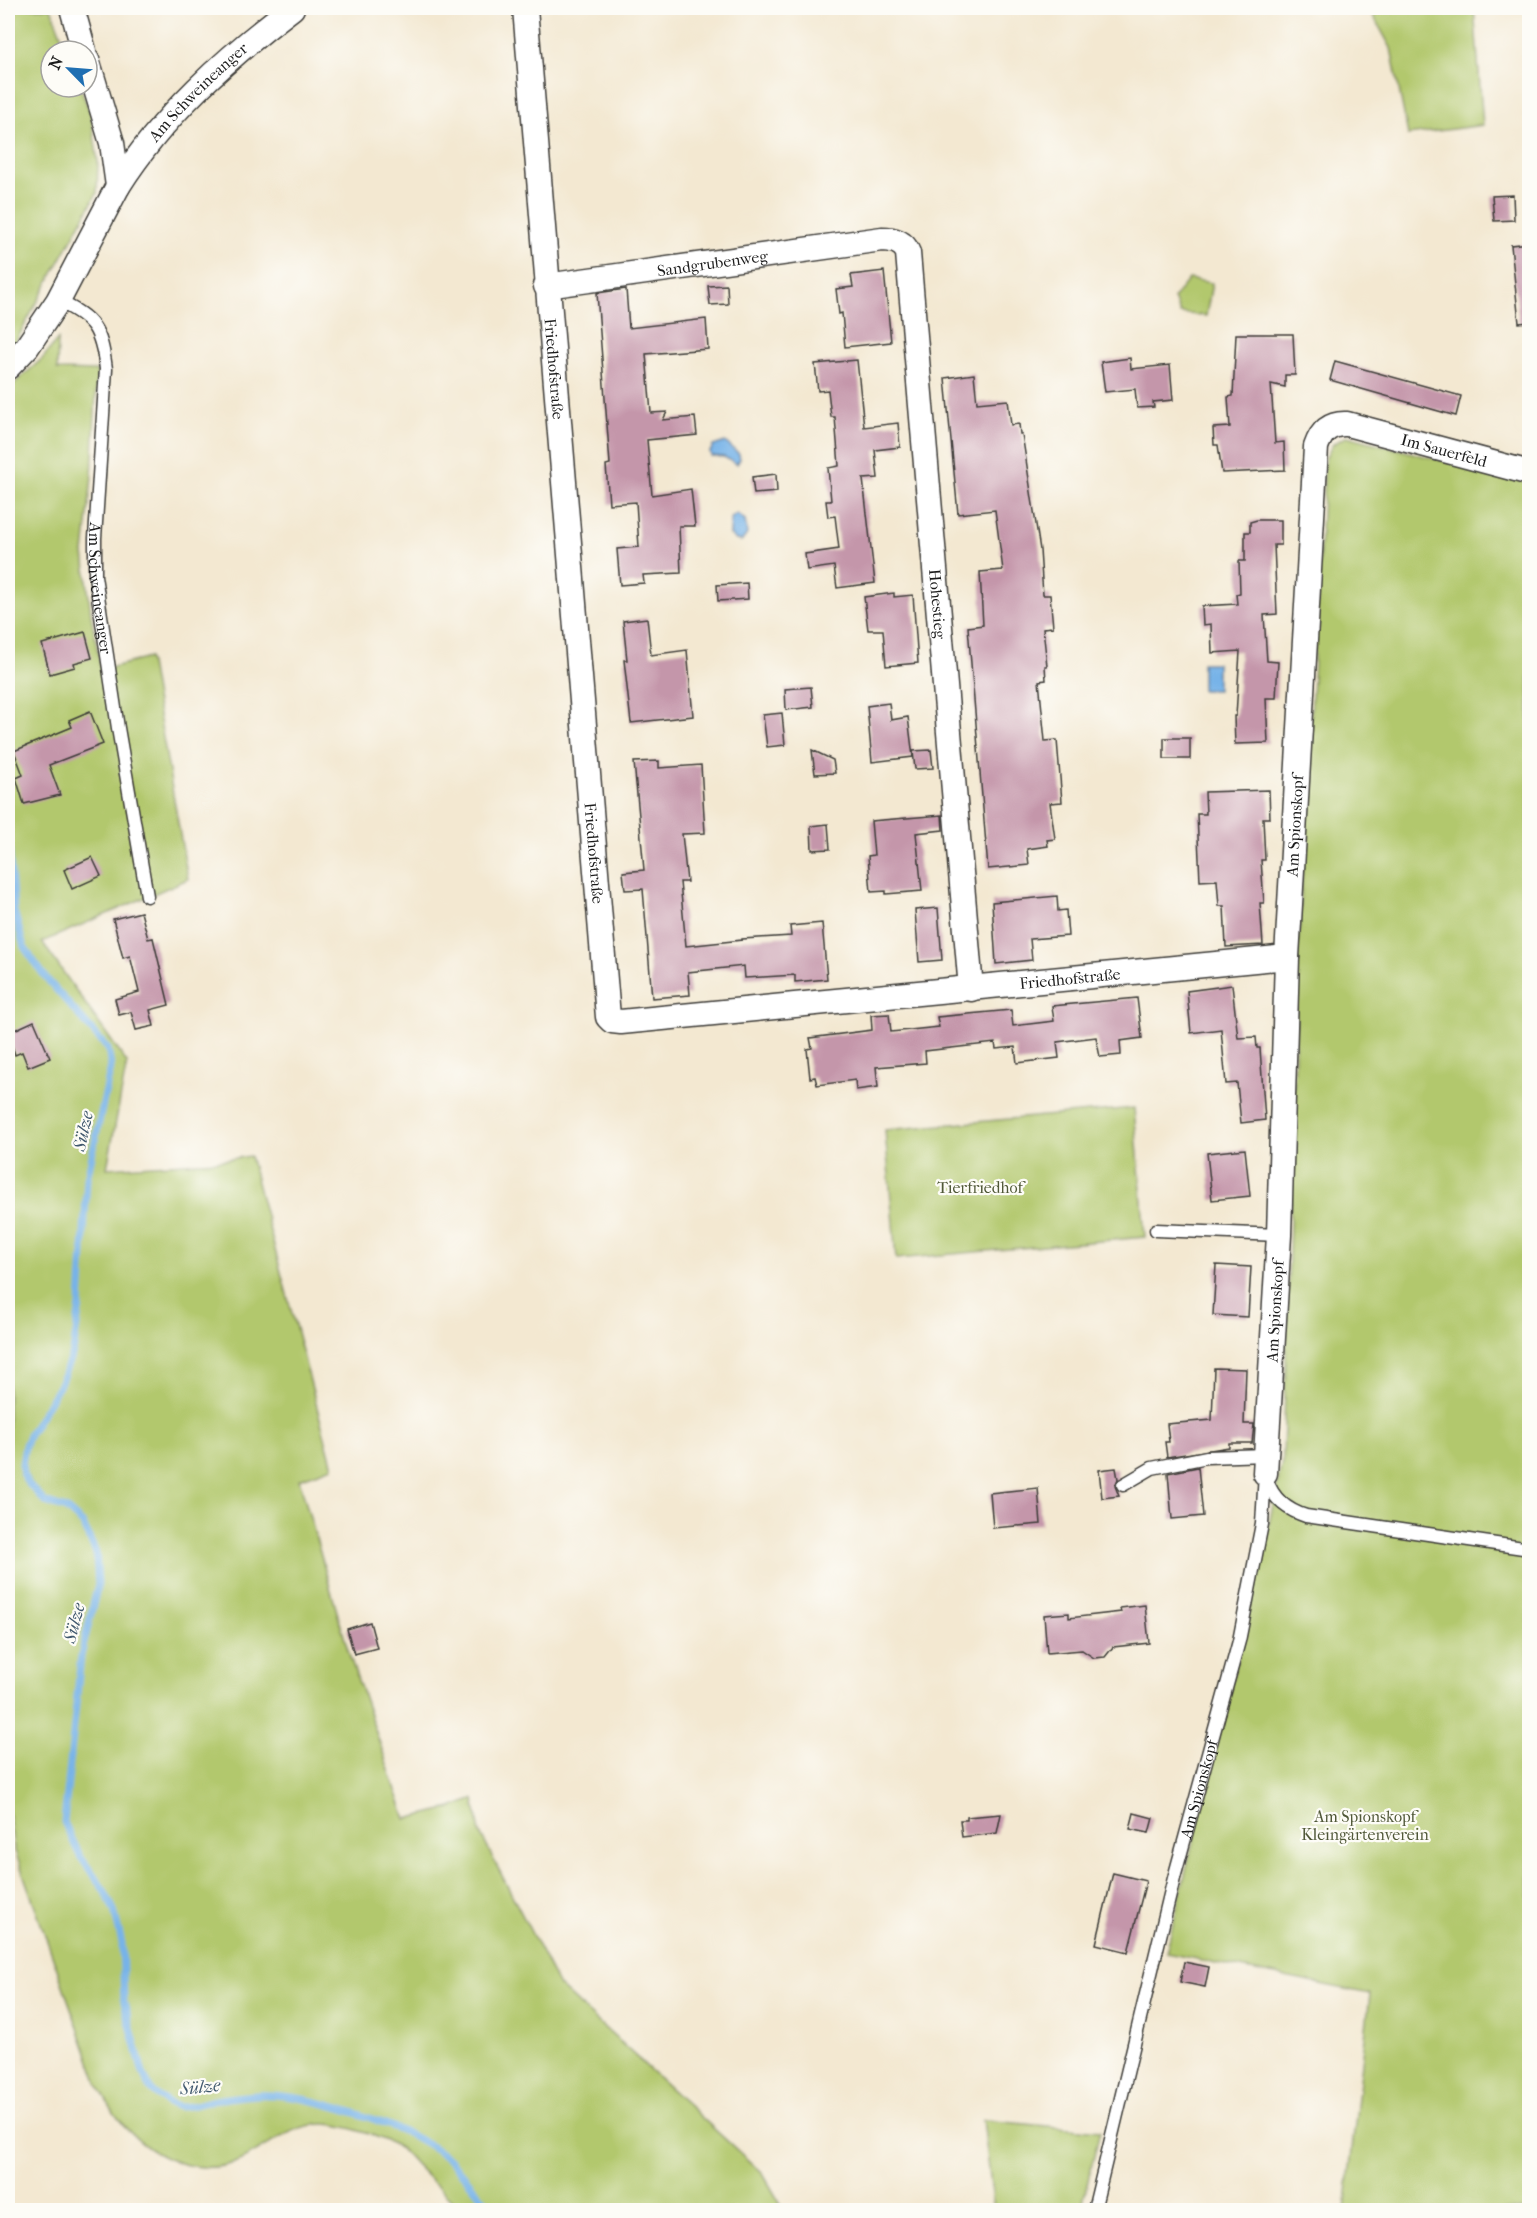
<svg xmlns="http://www.w3.org/2000/svg" width="1537" height="2218" font-family="'IM FELL French Canon',serif">
	<style>
		.green { fill: #b2c86d; stroke: #677244; stroke-width: 1.5 }
		.water { fill: #77b3e8; stroke: #4a6882; stroke-width: 1.5 }
		.lines { fill: none; stroke-linecap: round; stroke-linejoin: round }
		.stream { stroke: #77b3e8; stroke-width: 7 }
		.building { fill: #c496aa }
		.service-casing { stroke: #3c3b37; stroke-width: 15 }
		.minor-casing { stroke: #3c3b37; stroke-width: 27 }
		.service { stroke: #fff; stroke-width: 12 }
		.minor { stroke: #fff; stroke-width: 24 }
		.labels { text-anchor: middle; stroke-width: 4.5; stroke-linejoin: round; paint-order: stroke }
		.street-label { font-size: 16px; fill: #1c1c1c; stroke: #fdfcf7 }
		.park-label { font-size: 16px; fill: #505838; stroke: #fdfcf7 }
		.water-label { font-size: 18px; font-style: italic; fill: #40586e; stroke: #fdfcf7 }
	</style>
	<rect width="100%" height="100%" fill="#fdfcf7"/>
	<filter id="ink" filterUnits="userSpaceOnUse"><feTurbulence type="fractalNoise" baseFrequency=".0167" numOctaves="2"/><feDisplacementMap in="SourceGraphic" scale="12" xChannelSelector="R" yChannelSelector="G"/><feConvolveMatrix kernelMatrix="1 2 1 2 8 2 1 2 1" color-interpolation-filters="sRGB"/></filter>
	<filter id="wash" filterUnits="userSpaceOnUse"><feTurbulence type="fractalNoise" baseFrequency=".008" numOctaves="4" result="noise"/><feDisplacementMap in="SourceGraphic" scale="24" xChannelSelector="R" yChannelSelector="G"/><feGaussianBlur stdDeviation="1.35" result="paint"/><feColorMatrix in="noise" values="0 0 0 0 0 0 0 0 0 0 0 0 0 0 0 0 0 1.4 0 .05"/><feComposite in="paint" operator="in"/></filter>
	<g filter="url(#wash)">
		<rect width="100%" height="100%" fill="#f3e8d1"/>
		<g class="green">
			<path d="M8 8H51L67 51H51V87H80L91 115 98 162 97 193 16 341 8 346Z"/>
			<path d="M1369 8H1474L1483 125 1408 135 1391 48Z"/>
			<path d="M1189 279 1212 283 1206 316 1180 313 1174 298Z"/>
			<path d="M58 339 57 370 97 371 92 476 84 553 91 615 101 670 149 658 188 879 42 942 127 1063 107 1168 216 1161 250 1156 333 1467 299 1479 350 1657 406 1819 451 1808 474 1799 480 1833 559 1986 763 2174 784 2210H463C447 2196 432 2181 417 2166 411 2160 405 2151 398 2147 383 2137 341 2124 324 2124 288 2124 264 2152 234 2163 220 2168 207 2168 193 2166 148 2159 116 2124 98 2084L14 1848 8 1809V389L43 358Z"/>
			<path d="M1347 436 1529 483V2210H1345L1370 1994 1166 1953 1264 1548 1283 1457 1298 951 1325 459 1333 444Z"/>
			<path d="M1134 1108 1145 1237 896 1259 885 1130Z"/>
			<path d="M983 2120 1100 2131 1081 2210H994Z"/>
		</g>
		<g class="water">
			<path d="M725 442 739 454 740 459 737 464 724 457 711 456 710 452 713 446Z"/>
			<path d="M737 514 745 520 747 534 742 541 736 540 730 535 731 518Z"/>
			<rect x="1202" y="663" width="15" height="27"/>
		</g>
		<g class="lines">
			<path class="stream" d="M8 838 14 911 24 947 46 978 108 1049 111 1066 87 1179 80 1305 73 1352 59 1386 29 1435 25 1445 22 1465 23 1474 27 1482 45 1502 66 1509 83 1524 96 1553 98 1584 81 1656 64 1822 80 1856 104 1890 114 1910 122 1943 124 2002 143 2073 150 2088 158 2096 168 2103 179 2107C190 2107 200 2104 210 2101 225 2098 241 2096 256 2095 307 2092 405 2125 445 2156 464 2172 476 2193 494 2210"/>
		</g>
		<g id="blocks">
			<g class="building">
				<path d="M1513 195 1514 220 1494 221 1492 196Z"/>
				<path d="M1530 243V322L1519 323 1511 245Z"/>
				<path d="M884 271 891 342 845 347 842 313 839 314 836 289 853 287 851 275Z"/>
				<path d="M727 285 728 304 710 305 708 286Z"/>
				<path d="M626 289 629 328 706 319 708 349 646 354 651 413 667 412 663 420 695 417 697 435 647 440 652 495 691 489 695 526H679L681 573 643 575 644 583 620 585 617 549 639 547 636 502 609 504 606 465 610 464 597 293Z"/>
				<path d="M1236 334H1293L1295 375H1285V387L1271 384 1275 443 1284 442 1285 470 1222 473 1218 445H1214L1213 428 1230 427 1228 397 1233 396Z"/>
				<path d="M1130 358 1131 369 1170 365 1173 400 1153 402 1154 407 1137 408 1135 389 1105 392 1101 362Z"/>
				<path d="M857 360 864 427 898 423 900 447 875 450 878 478 863 479 875 583 837 588 834 566 807 570 805 554 839 549 835 516 828 517 826 501H831L828 468 839 466 835 417H831L828 390 818 391 815 364Z"/>
				<path d="M1335 361 1461 396 1456 416 1330 380Z"/>
				<path d="M974 374 977 403 1008 400 1011 425 1019 424 1020 434H1022L1040 550 1043 595H1050L1053 627 1043 628 1047 666H1045L1046 680 1039 681 1045 741 1057 740 1062 802 1050 803 1055 839 1047 840 1048 846 1027 849 1029 865 988 869 968 627 983 625 980 572 1003 570 995 510 958 514 945 378Z"/>
				<path d="M776 474 777 492 754 494 752 477Z"/>
				<path d="M1257 520H1281V545H1274L1277 614 1264 615 1267 661 1278 662 1276 698H1266L1268 743 1235 744 1234 716H1236L1240 651 1212 653 1211 624 1203 625 1202 606 1237 604 1236 594 1240 593 1239 561H1245V532H1250V522Z"/>
				<path d="M747 583 748 599 718 601 717 585Z"/>
				<path d="M894 593V597L913 595 918 663 886 666 883 630H868L864 597Z"/>
				<path d="M647 618 651 655 687 650 693 716 631 723 624 660H627L623 621Z"/>
				<path d="M85 632 92 658 74 663 75 667 50 674 42 644Z"/>
				<path d="M811 687 813 707 786 710 785 689Z"/>
				<path d="M889 703 891 720 908 717 913 757 872 762 867 706Z"/>
				<path d="M90 711 103 744 49 765 60 795 24 804 16 778 23 775 14 751 72 727 69 720Z"/>
				<path d="M782 713 785 745 767 747 763 715Z"/>
				<rect x="1164" y="738" width="26" height="21"/>
				<path d="M812 750 833 760 835 773 815 774Z"/>
				<path d="M931 750 933 768 915 769 913 751Z"/>
				<path d="M659 761V768L701 765 705 833 682 834 687 882H680L686 946 742 940V939L791 936 790 926 822 923 827 979 795 982V975L745 978 744 966 688 972 690 995 652 998 643 889 625 890 623 872 644 870 634 762Z"/>
				<path d="M1269 790 1270 818H1263L1265 860H1261L1264 903H1260L1263 945 1226 947 1224 906H1219L1217 880 1200 881 1197 814H1206L1205 792Z"/>
				<path d="M942 815 943 830 916 833 922 891 886 894V891L871 892 868 856 874 855 871 821Z"/>
				<path d="M828 824 830 849 812 850 811 826Z"/>
				<path d="M92 857 101 876 72 889 64 870Z"/>
				<path d="M1057 896 1058 911 1066 910 1068 936 1030 939 1032 960 996 964 992 902Z"/>
				<path d="M938 908 942 960 919 962 915 910Z"/>
				<path d="M141 912 148 939 153 938 169 1005 150 1010 154 1026 136 1030 131 1012 119 1015 115 999 139 992 130 956 123 958 113 919Z"/>
				<path d="M1232 985 1238 1038 1256 1037 1257 1048H1260L1265 1120 1241 1123 1237 1083 1226 1084 1221 1029 1191 1033 1187 991Z"/>
				<path d="M1137 998 1142 1038 1120 1041 1121 1055 1100 1057 1096 1037 1057 1042 1059 1058 1017 1063 1015 1047 996 1049 995 1043 925 1051 926 1063 876 1067 878 1087 856 1090 855 1080 817 1085 815 1077 810 1078 807 1049 812 1048 810 1038 872 1030 871 1015 889 1014 891 1032 939 1027 937 1017 1011 1010 1013 1026 1054 1021 1052 1006Z"/>
				<path d="M34 1021 50 1058 28 1067 22 1052 15 1055 8 1033Z"/>
				<path d="M1245 1149 1250 1196 1212 1200 1207 1153Z"/>
				<path d="M1216 1265 1251 1267 1248 1317 1213 1315Z"/>
				<path d="M1214 1368 1246 1369 1244 1424H1254L1252 1443H1229V1447L1167 1457 1165 1442H1169L1167 1424 1212 1420Z"/>
				<path d="M1198 1467 1203 1516 1172 1519 1168 1473Z"/>
				<path d="M1116 1468 1118 1479 1115 1486 1119 1496 1102 1498 1099 1470Z"/>
				<path d="M1038 1488 1041 1524 993 1528 990 1493Z"/>
				<path d="M1145 1605 1149 1643 1113 1647 1105 1657 1094 1658 1082 1650 1047 1653 1044 1615 1069 1613V1618L1121 1612 1120 1608Z"/>
				<path d="M370 1622 377 1648 354 1654 347 1629Z"/>
				<path d="M1134 1813 1153 1818 1149 1833 1130 1829Z"/>
				<path d="M1001 1814 997 1833 962 1837 960 1820H967V1817Z"/>
				<path d="M1113 1873 1146 1881 1128 1952 1096 1944Z"/>
				<path d="M1184 1962 1209 1967 1205 1987 1180 1982Z"/>
			</g>
		</g>
	</g>
	<g filter="url(#ink)">
		<use href="#blocks" fill-opacity="0" stroke="#3c3b37" stroke-width="1.5"/>
		<g class="lines">
			<g class="service-casing">
				<g id="service">
					<path id="s1" d="M58 301C94 318 101 329 106 369L95 538V576L118 728 147 896"/>
					<path d="M1156 1230 1279 1235"/>
					<path d="M1267 1480C1273 1499 1287 1510 1306 1516L1530 1549"/>
					<path d="M1123 1485 1152 1468 1207 1457 1266 1455"/>
					<path id="s2" d="M1094 2210 1174 1878 1239 1641 1262 1524 1265 1473"/>
				</g>
			</g>
			<g class="minor-casing">
				<g id="minor">
					<path d="M72 8 84 51"/>
					<path id="s3" d="M525 8 608 1017 612 1021 621 1022 1287 957"/>
					<path id="s4" d="M118 186C163 115 225 59 292 8"/>
					<path id="s5" d="M546 286 882 239C893 239 904 242 908 253L911 289 971 989"/>
					<path d="M8 367 27 347 58 301 118 186 112 143 87 59"/>
					<path id="s6" d="M1265 1473 1279 1235 1287 957 1316 447C1321 432 1330 423 1347 424L1530 473"/>
				</g>
			</g>
			<use href="#service" class="service"/>
			<use href="#minor" class="minor"/>
		</g>
	</g>
	<g class="labels">
		<g class="street-label">
			<text dy="6" stroke="none"><textPath href="#s4" startOffset="124">Am Schweineanger</textPath></text>
			<text dy="6" stroke="none"><textPath href="#s5" startOffset="168">Sandgrubenweg</textPath></text>
			<text dy="6" stroke="none"><textPath href="#s3" startOffset="362">Friedhofstraße</textPath></text>
			<text dy="6" stroke="none"><textPath href="#s6" startOffset="1170">Im Sauerfeld</textPath></text>
			<text dy="6" stroke="none"><textPath href="#s1" startOffset="309">Am Schweineanger</textPath></text>
			<text dy="6" stroke="none"><textPath href="#s5" startOffset="723">Hohestieg</textPath></text>
			<text dy="6" stroke="none"><textPath href="#s6" startOffset="648">Am Spionskopf</textPath></text>
			<text dy="6" stroke="none"><textPath href="#s3" startOffset="848">Friedhofstraße</textPath></text>
			<text dy="6" stroke="none"><textPath href="#s3" startOffset="1478">Friedhofstraße</textPath></text>
			<text dy="6" stroke="none"><textPath href="#s6" startOffset="162">Am Spionskopf</textPath></text>
			<text dy="6" stroke="none"><textPath href="#s2" startOffset="434">Am Spionskopf</textPath></text>
		</g>
		<g class="park-label">
			<text x="980" y="1193">Tierfriedhof</text>
			<text x="1365" y="1822">Am Spionskopf<tspan x="1365" dy="18">Kleingärtenverein</tspan></text>
		</g>
		<g class="water-label">
			<text transform="translate(83 1131) rotate(-78)" y="6">Sülze</text>
			<text transform="translate(74 1623) rotate(-76)" y="6">Sülze</text>
			<text transform="translate(200 2087) rotate(-6)" y="6">Sülze</text>
		</g>
	</g>
	<rect width="1537" height="2218" fill="none" stroke="#fdfcf7" stroke-width="30"/>
	<g transform="translate(69 69) rotate(295)"><circle r="28" fill="#fdfcf7" stroke="#a3a29f" stroke-width="1.5"/>
	<path d="M0-4.5L10 22L0 15L-10 22Z" fill="#1f6fb2"/>
	<text y="-9" font-size="16" font-weight="bold" text-anchor="middle" fill="#1c1c1c">N</text>
	</g>
</svg>
